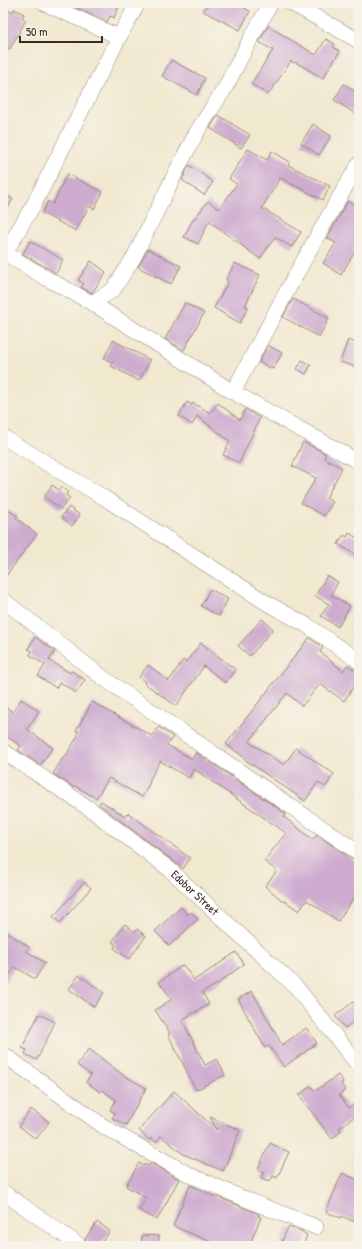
<svg xmlns="http://www.w3.org/2000/svg" width="362" height="1249" font-family="'Patrick Hand',sans-serif">
	<style>
		.building { fill: #ceacd0 }
		.lines { fill: none; stroke-linecap: round; stroke-linejoin: round }
		.minor-casing { stroke: #968977; stroke-width: 16 }
		.minor { stroke: #fff; stroke-width: 15 }
		.labels { text-anchor: middle; stroke-width: 3; stroke-linejoin: round; paint-order: stroke }
		.street-label { font-size: 12px; fill: #3b2a1e; stroke: #f7f3e8 }
	</style>
	<rect width="100%" height="100%" fill="#f7f3e8"/>
	<filter id="ink" filterUnits="userSpaceOnUse"><feTurbulence type="fractalNoise" baseFrequency=".025" numOctaves="2"/><feDisplacementMap in="SourceGraphic" scale="8" xChannelSelector="R" yChannelSelector="G"/><feConvolveMatrix kernelMatrix="1 2 1 2 8 2 1 2 1" color-interpolation-filters="sRGB"/></filter>
	<filter id="wash" filterUnits="userSpaceOnUse"><feTurbulence type="fractalNoise" baseFrequency=".012" numOctaves="4" result="noise"/><feDisplacementMap in="SourceGraphic" scale="16" xChannelSelector="R" yChannelSelector="G"/><feGaussianBlur stdDeviation="0.9" result="paint"/><feColorMatrix in="noise" values="0 0 0 0 0 0 0 0 0 0 0 0 0 0 0 0 0 1.4 0 .05"/><feComposite in="paint" operator="in"/></filter>
	<g filter="url(#wash)">
		<rect width="100%" height="100%" fill="#f1e8d0"/>
		<g id="blocks">
			<g class="building">
				<path d="M66 3H113L119 6 114 18 110 16 107 22Z"/>
				<path d="M208 3H235L250 11 240 30 203 11Z"/>
				<path d="M14 9 24 14 22 18 26 20 10 49 3 45V18L8 10 12 12Z"/>
				<path d="M268 26 316 55 326 39 335 44 333 47 340 51 323 78 295 62 294 63 291 61 268 95 251 84 273 50 259 42Z"/>
				<path d="M171 60 205 78 197 95 162 76Z"/>
				<path d="M344 84 359 94V116L334 100Z"/>
				<path d="M218 115 250 135 241 148 210 128Z"/>
				<path d="M313 124 331 136 319 155 301 143Z"/>
				<path d="M248 149 267 160 272 151 290 162 288 165 330 186 323 200 280 178 262 208 301 232 292 247 275 237 260 259 209 221 198 244 184 237 191 223 208 201 219 209 237 184 229 179Z"/>
				<path d="M189 165 213 182 204 195 182 180Z"/>
				<path d="M67 174 103 192 94 209 89 206 76 231 42 213 48 201 53 204Z"/>
				<path d="M3 193 13 199 3 216Z"/>
				<path d="M348 201 359 207V256L354 253 341 275 323 263 336 243 327 238Z"/>
				<path d="M30 241 63 260 56 273 23 254Z"/>
				<path d="M148 249 181 266 171 284 138 267Z"/>
				<path d="M91 261 106 272 92 293 81 287 84 284 78 280Z"/>
				<path d="M235 263 260 275 245 306 248 307 240 323 214 308 228 282 226 280Z"/>
				<path d="M293 299 329 318 319 337 283 317Z"/>
				<path d="M185 303 204 313 184 350 165 339Z"/>
				<path d="M113 340 150 360 139 381 111 366 113 363 104 358Z"/>
				<path d="M348 340 359 344V368L340 362Z"/>
				<path d="M268 345 282 353 273 369 259 362Z"/>
				<path d="M302 360 311 365 306 374 297 369Z"/>
				<path d="M187 402 192 405 193 403 210 413 218 403 240 420 245 409 260 418 239 463 223 455 230 441 197 416 192 425 179 416Z"/>
				<path d="M303 442 326 454 324 458 342 468 326 498 333 502 324 516 301 503 316 478 292 466Z"/>
				<path d="M52 485 59 490 61 487 68 492 66 495 70 498 61 509 44 497Z"/>
				<path d="M3 507 18 516 16 518 37 534 3 580Z"/>
				<path d="M69 507 80 515 72 526 61 517Z"/>
				<path d="M349 533 359 539V557L338 544 344 535 347 537Z"/>
				<path d="M327 576 338 582 331 595 350 606 338 627 321 616 329 604 315 596Z"/>
				<path d="M210 589 228 599 219 616 201 606Z"/>
				<path d="M262 619 273 629 250 656 238 646Z"/>
				<path d="M35 637 55 651 49 660 70 673 72 671 85 680 76 693 60 682 56 688 38 676 45 665 30 655 32 651 28 649Z"/>
				<path d="M309 638 323 647 320 652 343 671 347 665 359 673V679L344 701 320 684 302 706 287 693 249 742 284 765 296 748 334 774 325 787 318 782 305 801 244 759 245 758 226 744Z"/>
				<path d="M201 643 236 670 226 683 204 666 176 706 144 683 145 682 139 677 148 665 169 681 183 660 186 662Z"/>
				<path d="M21 699 39 711 27 729 53 748 40 765 18 750 21 746 3 734V705L13 712Z"/>
				<path d="M92 702 152 736 159 727 173 737 167 745 192 759 196 752 286 814 284 817 313 840 317 835 354 860 359 862V890L338 921 307 900 299 911 285 901 284 902 265 886 277 871 264 861 286 833 194 769 189 778 160 761 149 781 150 782 142 797 109 778 96 798 75 786 74 787 53 774 64 756 65 757 78 736 77 735 79 732 76 731Z"/>
				<path d="M101 801 125 816 128 813 190 858 183 869 173 861 99 804Z"/>
				<path d="M84 882 91 888 60 923 53 917Z"/>
				<path d="M181 907 188 915 191 912 198 919 169 946 155 931Z"/>
				<path d="M125 924 135 932 137 929 146 936 129 959 114 948 116 945 112 942Z"/>
				<path d="M3 930 29 947 26 951 45 963 35 979 15 967 3 985Z"/>
				<path d="M236 952 244 964 216 985 202 992 209 1004 182 1020 205 1065 217 1059 225 1075 196 1090 168 1034 170 1033 155 1010 172 999 159 982 183 965 194 980 207 972Z"/>
				<path d="M79 975 104 993 94 1007 69 989Z"/>
				<path d="M252 991 282 1045 306 1028 317 1043 284 1067 269 1046 265 1048 238 999Z"/>
				<path d="M359 999V1017L345 1028 335 1016 353 1002 354 1003Z"/>
				<path d="M39 1014 55 1022 37 1060 25 1054 27 1050 22 1048Z"/>
				<path d="M89 1049 123 1075 146 1088 126 1125 112 1118 115 1113 110 1110 116 1100 102 1090 100 1092 86 1082 91 1075 77 1065Z"/>
				<path d="M338 1075 343 1082 341 1084 345 1090 339 1095 349 1108 359 1100V1113L339 1128 341 1131 332 1139 299 1095 311 1086 315 1091Z"/>
				<path d="M174 1091 217 1130 210 1117 240 1130 223 1171 183 1154 161 1136 156 1142 151 1138 149 1140 139 1130Z"/>
				<path d="M31 1109 49 1122 36 1139 19 1126Z"/>
				<path d="M270 1143 289 1152 277 1178 273 1176 270 1181 261 1178 264 1172 258 1169Z"/>
				<path d="M139 1163 144 1166 145 1164 149 1166 151 1163 179 1179 157 1220 139 1210 146 1198 126 1186Z"/>
				<path d="M342 1173 359 1180V1224L342 1216 341 1218 326 1212Z"/>
				<path d="M190 1185 218 1198V1197L259 1214 258 1216 261 1217 249 1246H221L173 1226Z"/>
				<path d="M97 1222 110 1231 99 1246H89L85 1239Z"/>
				<path d="M288 1227 302 1231V1232L307 1235 303 1246H280Z"/>
				<path d="M142 1235 159 1236 158 1246H141Z"/>
			</g>
		</g>
	</g>
	<g filter="url(#ink)">
		<use href="#blocks" fill-opacity="0" stroke="#968977" stroke-width="1"/>
		<g class="lines">
			<g class="minor-casing">
				<g id="minor">
					<path d="M44 3 119 37"/>
					<path d="M291 3 359 41"/>
					<path d="M3 252 46 278 92 303 233 392 359 462"/>
					<path d="M5 253 34 204 119 37 138 3"/>
					<path d="M92 303 113 290 134 257 180 164 198 130 225 88 252 36 271 3"/>
					<path d="M233 392C274 315 314 239 359 164"/>
					<path d="M3 437 103 497 265 602 308 626 359 661"/>
					<path d="M3 600 106 680 359 853"/>
					<path id="s1" d="M3 751 90 809 168 868 296 987 359 1066"/>
					<path d="M3 1054 106 1128 190 1175 245 1199 316 1227"/>
					<path d="M3 1192 80 1246"/>
				</g>
			</g>
			<use href="#minor" class="minor"/>
		</g>
	</g>
	<g class="labels">
		<g class="street-label">
			<text dy="4" stroke="none"><textPath href="#s1" startOffset="239">Edobor Street</textPath></text>
		</g>
	</g>
	<rect width="362" height="1249" fill="none" stroke="#f7f3e8" stroke-width="16"/>
	<path d="M20 36v6h82v-6" fill="none" stroke="#3b2a1e" stroke-width="2"/>
	<text x="26" y="36" font-size="12" fill="#3b2a1e" stroke="#f7f3e8" stroke-width="3" paint-order="stroke">50 m</text>
</svg>
